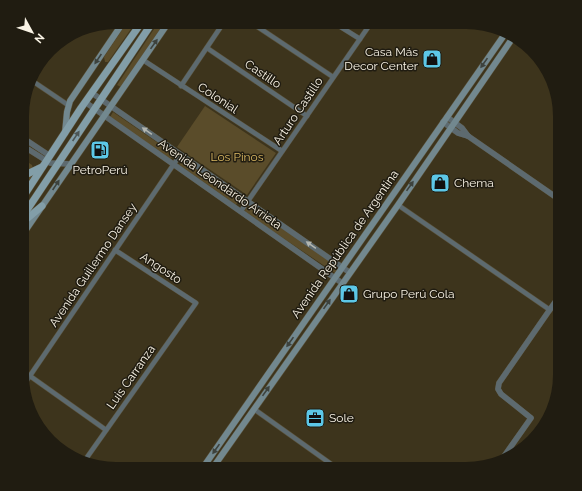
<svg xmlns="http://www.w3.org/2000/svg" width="582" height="491" font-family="Raleway,sans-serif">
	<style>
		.green { fill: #5a4c2a }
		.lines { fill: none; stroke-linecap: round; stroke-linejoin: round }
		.minor-casing { stroke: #5b533c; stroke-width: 5.5 }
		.tertiary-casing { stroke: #5b533c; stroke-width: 6 }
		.secondary-casing { stroke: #5b533c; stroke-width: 7 }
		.primary-casing { stroke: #5b533c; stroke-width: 8 }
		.minor { stroke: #5d6a6f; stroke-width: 4.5 }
		.tertiary { stroke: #5d6a6f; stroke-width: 5.5 }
		.secondary { stroke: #72888f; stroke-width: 6 }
		.primary { stroke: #829ea8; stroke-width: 7 }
		.oneway { fill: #3d423d }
		.oneway2 { fill: #b3b6b0 }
		.oneway3 { fill: #4c5655 }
		.labels { text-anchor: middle; stroke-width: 3; stroke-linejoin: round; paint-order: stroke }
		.poi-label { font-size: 12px; fill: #faf4e6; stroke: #201c11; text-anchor: start }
		.street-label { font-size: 12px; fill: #faf4e6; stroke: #201c11 }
		.park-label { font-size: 12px; fill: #ddba63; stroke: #201c11 }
	</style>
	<rect width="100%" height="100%" fill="#3d341c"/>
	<g class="green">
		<path d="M133 26 108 62H105L104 57 124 27Z"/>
		<path d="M156 26H162L121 87 117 85Z"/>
		<path d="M205 106 276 153 247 195 177 147Z"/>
		<path d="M113 112 174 154 170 160 110 117Z"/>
		<path d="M23 159 32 165 34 173 23 190Z"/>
		<path d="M182 160 237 197 239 199 236 205 179 165Z"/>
		<path d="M249 205 338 267 339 268 335 273 246 213 245 210Z"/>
	</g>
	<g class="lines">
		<g class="minor-casing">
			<g id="minor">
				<path d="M336 24 360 39"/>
				<path d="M255 25 333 77"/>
				<path d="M207 48 307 116"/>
				<path d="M143 60 282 151"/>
				<path d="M31 80 68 105"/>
				<path d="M181 86 222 25"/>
				<path d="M398 205 550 310"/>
				<path d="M241 211 371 23"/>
				<path d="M30 376 106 430"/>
				<path d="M23 386 180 155"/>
				<path d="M254 409 338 469"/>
				<path d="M83 463 196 303 115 250"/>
			</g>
		</g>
		<g class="tertiary-casing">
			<g id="tertiary">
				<path d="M92 93 349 272"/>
				<path d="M85 102 342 283"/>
				<path d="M447 117 462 128 468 136 560 200"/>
				<path d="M443 122 458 133 468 136"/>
				<path d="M23 138 50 156"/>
				<path d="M23 146 50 163 71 164"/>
				<path d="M500 462 531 418 501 394 498 389 499 383 560 295"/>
			</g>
		</g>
		<g class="secondary-casing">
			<g id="secondary">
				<path d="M65 133 67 112 70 101 120 27"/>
				<path d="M23 234 166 26"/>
				<path d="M202 469 507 31"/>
				<path d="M212 469 398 205 514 36"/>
			</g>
		</g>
		<g class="primary-casing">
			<g id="primary">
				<path d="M23 176 42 167"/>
				<path d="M23 197 81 108 139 26"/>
				<path d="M23 216 150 26"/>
				<path d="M23 222 42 206"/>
			</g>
		</g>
		<use href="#minor" class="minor"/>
		<use href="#tertiary" class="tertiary"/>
		<use href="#secondary" class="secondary"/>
		<use href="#primary" class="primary"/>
	</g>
	<defs><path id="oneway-solid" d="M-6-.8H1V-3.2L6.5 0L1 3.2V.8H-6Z"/></defs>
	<g class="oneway">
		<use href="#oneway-solid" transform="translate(154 44) rotate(-55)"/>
		<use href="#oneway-solid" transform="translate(98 59) rotate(124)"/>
		<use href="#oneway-solid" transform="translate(484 63) rotate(125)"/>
		<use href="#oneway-solid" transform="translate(56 185) rotate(-56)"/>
		<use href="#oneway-solid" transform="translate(410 186) rotate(-55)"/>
		<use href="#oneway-solid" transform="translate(327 304) rotate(-55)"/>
		<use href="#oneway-solid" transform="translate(290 342) rotate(125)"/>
		<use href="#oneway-solid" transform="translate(266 391) rotate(-55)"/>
		<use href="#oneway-solid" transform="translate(216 449) rotate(125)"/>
	</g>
	<g class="oneway2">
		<use href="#oneway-solid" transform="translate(147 131) rotate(-145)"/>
		<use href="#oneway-solid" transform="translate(311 245) rotate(-145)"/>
	</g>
	<use class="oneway3" href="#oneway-solid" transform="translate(76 136) rotate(-56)"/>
	<defs>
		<g id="shop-square" transform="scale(1)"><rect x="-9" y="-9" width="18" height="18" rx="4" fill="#5cc7e7" stroke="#201c11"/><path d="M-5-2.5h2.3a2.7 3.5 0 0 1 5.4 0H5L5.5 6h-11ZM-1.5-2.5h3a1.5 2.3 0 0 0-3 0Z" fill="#111"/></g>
		<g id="fuel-square" transform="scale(1)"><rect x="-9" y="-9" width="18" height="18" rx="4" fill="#5cc7e7" stroke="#201c11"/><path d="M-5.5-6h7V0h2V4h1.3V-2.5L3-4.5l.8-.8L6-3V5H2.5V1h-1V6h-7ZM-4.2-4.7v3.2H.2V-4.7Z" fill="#111"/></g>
		<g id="office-square" transform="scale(1)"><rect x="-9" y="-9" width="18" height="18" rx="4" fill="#5cc7e7" stroke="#201c11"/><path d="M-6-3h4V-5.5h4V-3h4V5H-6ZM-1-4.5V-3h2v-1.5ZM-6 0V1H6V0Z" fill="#111"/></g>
	</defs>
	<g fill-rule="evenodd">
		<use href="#shop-square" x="432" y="59"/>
		<use href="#fuel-square" x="100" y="150"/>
		<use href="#shop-square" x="440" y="183"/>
		<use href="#shop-square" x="349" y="294"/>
		<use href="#office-square" x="315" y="418"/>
	</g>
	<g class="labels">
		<g class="poi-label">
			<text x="418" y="56" text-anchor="end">Casa Más<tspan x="418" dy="14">Decor Center</tspan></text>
			<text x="100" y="174" text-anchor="middle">PetroPerú</text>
			<text x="454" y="187">Chema</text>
			<text x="363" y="298">Grupo Perú Cola</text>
			<text x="329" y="422">Sole</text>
		</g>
		<g class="street-label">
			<text transform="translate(263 74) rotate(34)" y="4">Castillo</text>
			<text transform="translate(218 98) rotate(33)" y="4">Colonial</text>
			<text transform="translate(298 111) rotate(-56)" y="4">Arturo Castillo</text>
			<text transform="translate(220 184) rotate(35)" y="4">Avenida Leondardo Arrieta</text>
			<text transform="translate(345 244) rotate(-55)" y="4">Avenida República de Argentina</text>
			<text transform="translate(93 265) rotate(-56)" y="4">Avenida Guillermo Dansey</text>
			<text transform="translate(161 268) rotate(33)" y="4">Angosto</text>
			<text transform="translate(131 377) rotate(-55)" y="4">Luis Carranza</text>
		</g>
		<g class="park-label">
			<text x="237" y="161">Los Pinos</text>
		</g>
	</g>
	<path d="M0 0H582V491H0ZM116 29H466A87 87 0 0 1 553 116V375A87 87 0 0 1 466 462H116A87 87 0 0 1 29 375V116A87 87 0 0 1 116 29Z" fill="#201c11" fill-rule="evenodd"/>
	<g transform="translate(32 32) rotate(130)" stroke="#201c11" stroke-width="3" paint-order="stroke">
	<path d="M0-3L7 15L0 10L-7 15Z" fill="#faf4e6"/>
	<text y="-6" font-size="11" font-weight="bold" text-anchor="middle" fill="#faf4e6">N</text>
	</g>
</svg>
